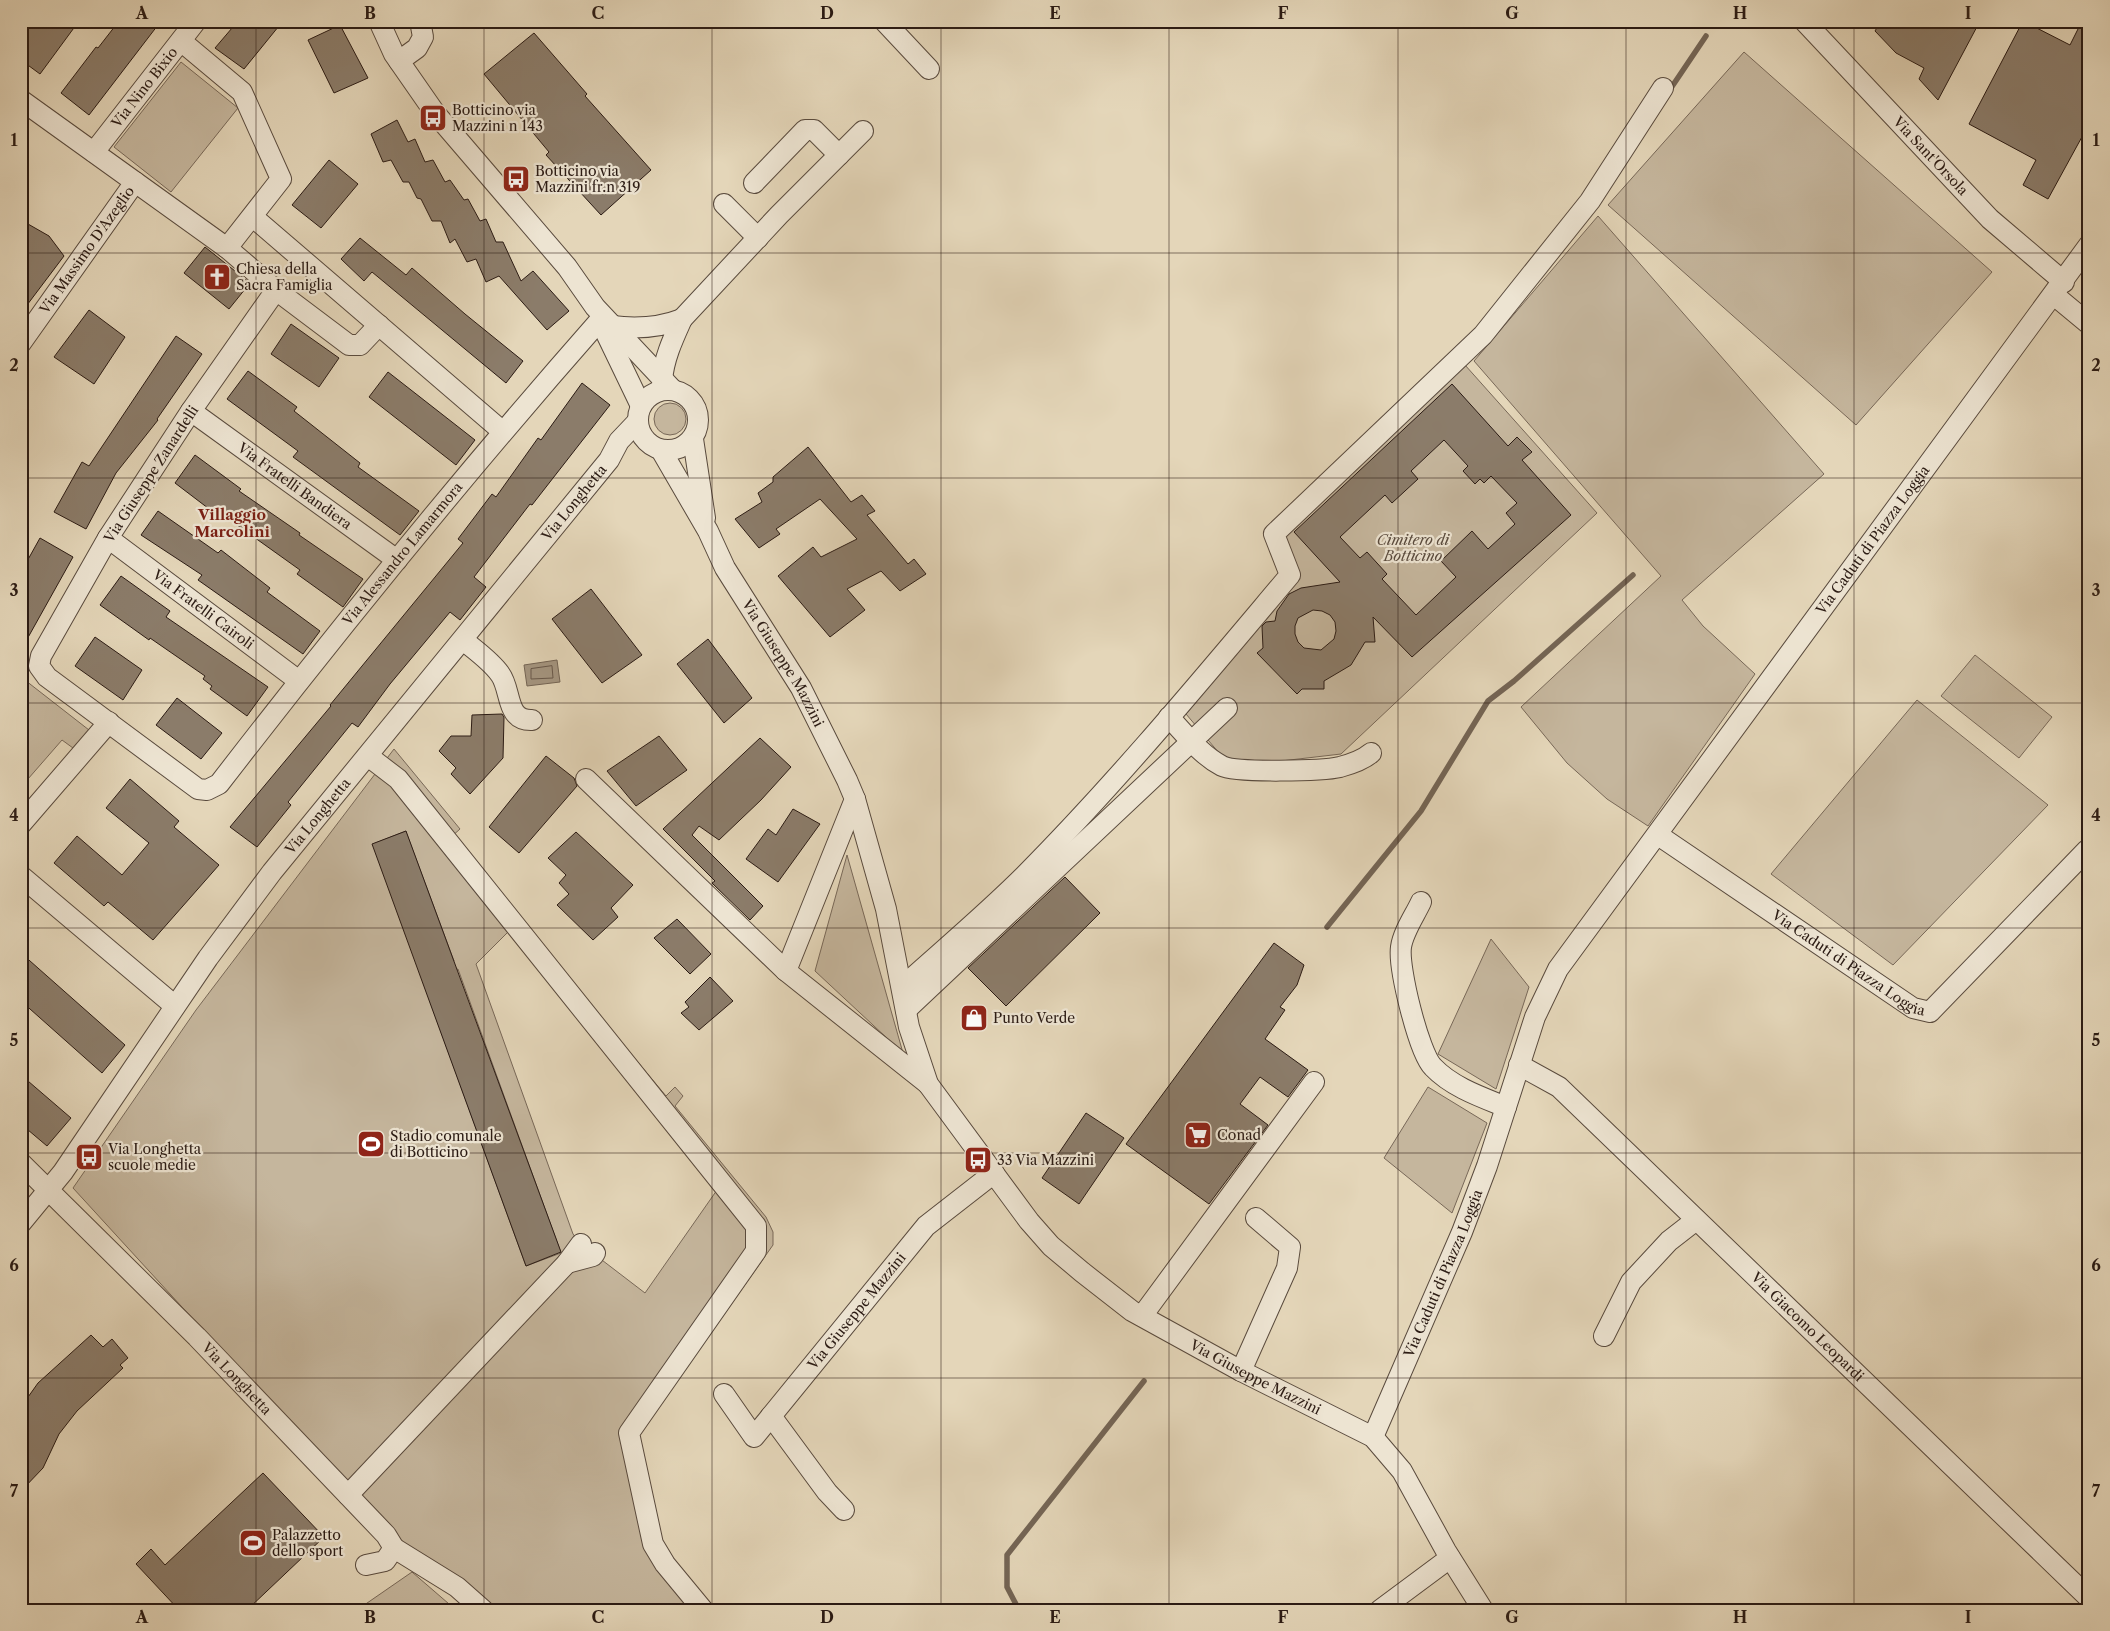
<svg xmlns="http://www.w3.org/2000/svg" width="2110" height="1631" font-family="'Libre Caslon Text',serif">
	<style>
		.green { fill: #c5b69d; stroke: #786858; fill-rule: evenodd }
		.water { fill: #a59681; stroke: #746555 }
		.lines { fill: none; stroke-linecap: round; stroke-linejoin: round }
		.shore { stroke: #68584a; stroke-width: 1 }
		.stream { stroke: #746555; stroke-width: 5.5 }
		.building { fill: #8b7c6a; stroke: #2b1b14; fill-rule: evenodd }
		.minor-casing { stroke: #594a3d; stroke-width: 22 }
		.minor { stroke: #ede4d2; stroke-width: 20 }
		.grid { fill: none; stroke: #2b1b14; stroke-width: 1; stroke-opacity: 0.55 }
		.labels { text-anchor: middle; stroke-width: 4.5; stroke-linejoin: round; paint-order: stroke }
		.street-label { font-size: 14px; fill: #2b1b14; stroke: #ede4d2 }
		.poi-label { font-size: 14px; fill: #2b1b14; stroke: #ede4d2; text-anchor: start }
		.park-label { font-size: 14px; font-style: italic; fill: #594a3d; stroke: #ede4d2 }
		.neighbourhood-label { font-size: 15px; font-weight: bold; fill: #7a1f14; stroke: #ede4d2 }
		.neatline { fill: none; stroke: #2b1b14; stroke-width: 2 }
		.grid-label { font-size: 16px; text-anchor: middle; font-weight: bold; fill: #2b1b14 }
	</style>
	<rect width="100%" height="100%" fill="#e4d6b9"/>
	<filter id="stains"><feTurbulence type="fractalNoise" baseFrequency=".004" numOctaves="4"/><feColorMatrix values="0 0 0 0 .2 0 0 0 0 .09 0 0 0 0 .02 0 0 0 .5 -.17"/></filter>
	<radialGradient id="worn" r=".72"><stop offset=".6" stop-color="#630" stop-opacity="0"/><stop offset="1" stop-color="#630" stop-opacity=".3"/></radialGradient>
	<g class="green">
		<path d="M1744 52 1992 272 1856 425 1608 205Z"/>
		<path d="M181 62 238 108 171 192 114 147Z"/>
		<path d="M1598 216 1824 474 1682 600 1703 626 1755 674 1648 826 1607 799 1567 763 1521 707 1661 576 1474 361Z"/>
		<path d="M1465 365 1597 513 1341 754 1247 765 1225 760 1186 714 1297 579 1279 533Z"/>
		<circle cx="670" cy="419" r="16"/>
		<path d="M1975 655 2052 717 2019 758 1941 696Z"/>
		<path d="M21 677 89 730 73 748 62 740 21 787Z"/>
		<path d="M1917 700 2048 805 1893 965 1771 874Z"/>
		<path d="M394 749 460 829 451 837 666 1096 675 1087 683 1096 675 1106 766 1217 773 1232V1245L638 1436 658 1531 671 1560 714 1610H494L484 1600 399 1544 73 1188 196 1010ZM406 831V832L454 961 373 844ZM508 932 717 1190 645 1293 581 1244 573 1234 476 964ZM458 969 561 1253 526 1266 423 982Z"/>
		<path d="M847 855 903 1053 815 971Z"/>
		<path d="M1491 939 1529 987 1496 1089 1438 1054Z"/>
		<path d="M1428 1087 1487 1123 1452 1213 1384 1158Z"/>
		<path d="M412 1572 456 1610H357Z"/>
	</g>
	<path class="water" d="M557 660 560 682 527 686 524 665Z"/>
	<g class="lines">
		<path class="shore" d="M552 666 553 678 531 679V669Z"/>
		<g class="stream">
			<path d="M1669 91 1706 36"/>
			<path d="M1327 927 1421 811 1488 701 1514 681 1633 575"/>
			<path d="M1019 1610 1007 1587V1555L1144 1381"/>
		</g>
	</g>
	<g class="building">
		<path d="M21 21H79L40 74 21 60Z"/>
		<path d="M119 21H161L89 115 61 93 96 47 98 48Z"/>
		<path d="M238 21H283L244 69 215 48Z"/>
		<path d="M1881 21H1980L1938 100 1919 79 1924 68 1896 53 1875 31Z"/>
		<path d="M2023 21 2070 45 2082 21H2089V124L2048 199 2023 185 2036 160 1969 124Z"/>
		<path d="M340 25 368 78 334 93 308 40Z"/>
		<path d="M534 33 587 94 585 96 651 170 601 215 546 155 549 152 484 74Z"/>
		<path d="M397 120 408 142 415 139 425 162 433 160 445 182 450 180 464 200 468 199 480 221 486 219 496 242H503L521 281 533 271 569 311 547 330 499 276 486 282 476 259 467 262 455 239 450 243 441 221H432L421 199 417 198 409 182H403L391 160 383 162 371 134Z"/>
		<path d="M329 160 358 184 321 228 292 205Z"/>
		<path d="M21 220 49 236 64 256 21 313Z"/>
		<path d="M360 238 406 275 412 268 465 314 523 361 506 383 372 272 364 281 341 259Z"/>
		<path d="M205 247 250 283 229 309 184 273Z"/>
		<path d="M89 310 125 337 94 384 54 357Z"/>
		<path d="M291 324 339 358 319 387 271 354Z"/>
		<path d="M176 336 202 354 157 419 158 420 116 473 86 529 54 512 82 462 89 466Z"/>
		<path d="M248 371 297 407 294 411 360 463 358 467 419 511 400 535 293 457 298 451 227 399Z"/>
		<path d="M388 372 475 440 456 465 369 397Z"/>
		<path d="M582 383 610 405 532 505 530 504 474 577 486 587 460 620 450 612 390 684 358 727 352 723 288 802 291 805 257 847 230 827 331 706 330 705 463 543 458 539 492 494 496 497 538 438 541 440Z"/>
		<path d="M1452 384 1508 446 1517 437 1532 452 1522 460 1571 515 1412 657 1373 617 1375 642H1365L1351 665 1324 681V689H1302L1297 694 1257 653 1263 648 1262 626 1266 622 1275 621 1277 611 1289 594 1301 588 1340 582 1294 532ZM1444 440 1468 466 1463 471 1475 484 1480 479 1484 483 1491 476 1517 503 1506 513 1515 524 1488 549 1472 531 1441 561 1456 577 1416 615 1382 579 1387 574 1367 552 1360 558 1340 537 1385 495 1392 503 1418 479 1411 471ZM1313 610 1322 611 1330 615 1335 622 1336 631 1334 639 1321 650 1304 648 1298 642 1295 634V626L1298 618Z"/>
		<path d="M808 447 851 502 862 495 875 511 867 515 908 564 914 559 926 574 900 591 881 571 847 589 865 610 830 637 778 576 813 547 821 557 857 539 820 499 776 529 780 534 759 548 735 519 762 502 758 493 773 482V477Z"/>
		<path d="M195 455 241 489 239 491 300 533 299 535 363 579 343 607 297 574 300 570 223 515 221 518 175 483Z"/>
		<path d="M158 511 218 553 221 550 270 588 267 592 320 631 303 654 198 580 202 575 141 535Z"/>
		<path d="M40 538 73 557 21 650V572Z"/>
		<path d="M121 576 170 611 166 617 268 687 247 716 210 689 212 686 203 679 205 676 150 638 149 640 100 605Z"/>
		<path d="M591 589 642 655 602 683 552 619Z"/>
		<path d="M95 637 142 670 123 700 75 666Z"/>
		<path d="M708 639 752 698 724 723 677 664Z"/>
		<path d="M177 698 222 733 201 759 156 725Z"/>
		<path d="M502 714 504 717 503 758 470 794 451 774 456 768 439 751 451 736H471L472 715Z"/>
		<path d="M659 736 687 770 636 806 607 771Z"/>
		<path d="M760 738 791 767 761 800 719 840 699 826 692 835 763 906 750 920 712 883 715 881 663 829Z"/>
		<path d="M546 756 574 778 577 786 519 853 489 827Z"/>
		<path d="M130 779 179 821 174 827 219 865 153 940 108 902 104 906 54 863 77 836 122 875 149 843 106 808Z"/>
		<path d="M793 809 820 824 778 882 746 859 768 829 776 835Z"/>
		<path d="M406 831 561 1252 526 1266 372 844Z"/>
		<path d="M576 832 633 885 611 908 618 917 593 940 557 905 569 894 559 883 566 875 548 858Z"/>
		<path d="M1065 877 1100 913 1006 1006 968 968Z"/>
		<path d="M677 919 711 954 690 974 654 938Z"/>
		<path d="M1274 943 1304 965 1297 985 1280 1007 1285 1010 1265 1039 1308 1070 1288 1097 1260 1077 1240 1104 1268 1125 1209 1204 1126 1144Z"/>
		<path d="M21 953 125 1045 102 1073 21 1001Z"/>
		<path d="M710 977 733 1001 699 1030 681 1013 689 1007 685 1002Z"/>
		<path d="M21 1075 71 1118 47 1146 21 1124Z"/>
		<path d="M1086 1113 1124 1138 1079 1204 1042 1178Z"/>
		<path d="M91 1335 103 1347 112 1339 128 1358 120 1365 123 1368 77 1411 59 1434 43 1468 21 1491V1407L38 1383Z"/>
		<path d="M263 1473 324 1537 247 1610H179L136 1564 151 1549 165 1565Z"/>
	</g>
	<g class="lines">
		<g class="minor-casing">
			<g id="minor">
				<path d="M379 21 394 54 435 113 567 267 595 307 672 389"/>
				<path d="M884 21 929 69"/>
				<path id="s1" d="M1804 21 1990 219 2064 282"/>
				<path d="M181 41 242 92 281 179 227 248"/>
				<path d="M399 61 417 48 423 37 420 21"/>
				<path d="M21 100 227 248 276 290 349 345H360L379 325"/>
				<path id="s2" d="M94 152 196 21"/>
				<path d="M754 183 805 130H814L839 155"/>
				<path d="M724 204 758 238"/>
				<path d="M253 217 502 431"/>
				<path id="s3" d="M276 290 191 411 108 538 41 656 39 666 47 677 198 789 207 790 219 784C341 626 468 470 600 320"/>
				<path d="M2054 295 2089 324"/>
				<path d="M682 319 779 215 863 131"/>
				<path d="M602 325 641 406"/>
				<path d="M612 326C636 329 659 328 682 319 673 339 664 358 662 380"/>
				<path id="s4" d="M21 343 135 182"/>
				<circle cx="668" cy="420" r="30"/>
				<path id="s5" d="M191 411 397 560"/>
				<path d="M693 439 705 518"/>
				<path id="s6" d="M661 450 708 531 725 568 801 688 847 780 855 799 886 909 909 1027 928 1084 1029 1221 1051 1246 1082 1272 1132 1311 1241 1371 1373 1437 1402 1471 1446 1551 1483 1610"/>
				<path id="s7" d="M108 538 299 681"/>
				<path d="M463 640C475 650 491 661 500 674 512 690 505 721 532 720"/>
				<path d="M1169 717C1185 734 1201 755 1222 766 1236 773 1323 771 1340 767 1351 764 1363 760 1371 753"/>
				<path d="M368 756 398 779 756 1226V1251L629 1433 653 1544 665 1564 703 1610"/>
				<path d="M586 779 786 971"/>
				<path d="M855 799 786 971 928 1084"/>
				<path d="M21 824 109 722"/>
				<path id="s8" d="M1658 835 1913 1008 1930 1012 2087 850"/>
				<path d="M21 876 175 1006"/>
				<path d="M1421 902C1415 915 1403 932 1401 947 1398 968 1419 1053 1433 1067 1452 1087 1481 1097 1506 1107"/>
				<path d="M902 987C943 950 986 914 1025 875 1119 780 1204 677 1290 575L1274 534 1483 335 1590 201 1663 88"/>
				<path d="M906 1010 1227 708"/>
				<path id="s9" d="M1519 1065 1559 1087 2089 1598"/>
				<path id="s10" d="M21 1163 197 1337 386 1535 394 1548 385 1561 366 1565"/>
				<path id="s11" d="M21 1223 63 1172 208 958 272 872 609 460 619 441 638 421"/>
				<path d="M567 1263 593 1256 595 1253"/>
				<path d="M1142 1316 1314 1082"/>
				<path d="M1604 1336 1631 1282 1669 1241 1696 1220"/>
				<path d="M1241 1371 1287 1268 1290 1247 1256 1218"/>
				<path id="s12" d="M724 1394 754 1437 926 1226 994 1173"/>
				<path d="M771 1416 827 1492 844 1510"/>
				<path id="s13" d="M1373 1437 1462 1232 1487 1166 1535 1017 1558 969 2089 245"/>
				<path d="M348 1495 567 1263 581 1244"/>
				<path d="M394 1548 457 1587 483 1610"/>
				<path d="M1380 1610 1450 1558"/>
			</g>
		</g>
		<use href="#minor" class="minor"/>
	</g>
	<path class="grid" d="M256 21V1610M484 21V1610M712 21V1610M941 21V1610M1169 21V1610M1398 21V1610M1626 21V1610M1854 21V1610M21 253H2089M21 478H2089M21 703H2089M21 928H2089M21 1153H2089M21 1378H2089"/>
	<defs>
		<g id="bus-square" transform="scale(1.4375)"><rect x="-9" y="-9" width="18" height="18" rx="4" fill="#8f2418" stroke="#ede4d2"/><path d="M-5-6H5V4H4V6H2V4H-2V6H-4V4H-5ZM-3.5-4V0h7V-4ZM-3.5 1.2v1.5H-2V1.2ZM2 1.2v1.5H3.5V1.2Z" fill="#fff"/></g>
		<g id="church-square" transform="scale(1.4375)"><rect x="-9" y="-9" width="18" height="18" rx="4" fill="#8f2418" stroke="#ede4d2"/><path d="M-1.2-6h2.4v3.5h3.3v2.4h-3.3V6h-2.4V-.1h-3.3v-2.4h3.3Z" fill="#fff"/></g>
		<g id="shop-square" transform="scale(1.4375)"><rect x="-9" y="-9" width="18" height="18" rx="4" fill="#8f2418" stroke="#ede4d2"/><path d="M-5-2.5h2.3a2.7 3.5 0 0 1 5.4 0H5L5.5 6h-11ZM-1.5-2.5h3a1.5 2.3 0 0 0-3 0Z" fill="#fff"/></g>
		<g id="supermarket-square" transform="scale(1.4375)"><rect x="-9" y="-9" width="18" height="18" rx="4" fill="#8f2418" stroke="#ede4d2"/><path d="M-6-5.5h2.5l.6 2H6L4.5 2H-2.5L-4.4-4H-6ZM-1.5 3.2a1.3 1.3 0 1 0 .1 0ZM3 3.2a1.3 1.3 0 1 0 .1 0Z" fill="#fff"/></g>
		<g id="stadium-square" transform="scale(1.4375)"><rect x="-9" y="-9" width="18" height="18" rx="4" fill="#8f2418" stroke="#ede4d2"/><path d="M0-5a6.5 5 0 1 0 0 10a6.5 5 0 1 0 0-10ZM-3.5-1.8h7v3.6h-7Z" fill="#fff"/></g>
	</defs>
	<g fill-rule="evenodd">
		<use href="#bus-square" x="433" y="118"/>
		<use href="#bus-square" x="516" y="179"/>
		<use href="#church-square" x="217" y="277"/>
		<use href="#shop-square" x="974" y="1018"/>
		<use href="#supermarket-square" x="1198" y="1135"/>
		<use href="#stadium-square" x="371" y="1144"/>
		<use href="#bus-square" x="89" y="1157"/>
		<use href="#bus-square" x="978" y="1160"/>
		<use href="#stadium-square" x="253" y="1543"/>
	</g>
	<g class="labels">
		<g class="street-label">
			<text dy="5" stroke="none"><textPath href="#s2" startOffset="82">Via Nino Bixio</textPath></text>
			<text dy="5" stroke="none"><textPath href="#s1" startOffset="185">Via Sant'Orsola</textPath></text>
			<text dy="5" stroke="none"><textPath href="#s4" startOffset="114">Via Massimo D'Azeglio</textPath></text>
			<text transform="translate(151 474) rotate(-57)" y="5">Via Giuseppe Zanardelli</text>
			<text dy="5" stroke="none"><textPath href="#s5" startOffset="128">Via Fratelli Bandiera</textPath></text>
			<text dy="5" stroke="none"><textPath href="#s11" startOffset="909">Via Longhetta</textPath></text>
			<text dy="5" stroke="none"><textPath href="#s13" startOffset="1036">Via Caduti di Piazza Loggia</textPath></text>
			<text dy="5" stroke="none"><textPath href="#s3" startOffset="964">Via Alessandro Lamarmora</textPath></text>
			<text dy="5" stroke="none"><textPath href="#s7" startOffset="119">Via Fratelli Cairoli</textPath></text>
			<text dy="5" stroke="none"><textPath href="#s6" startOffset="246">Via Giuseppe Mazzini</textPath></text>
			<text dy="5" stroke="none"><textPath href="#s11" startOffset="504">Via Longhetta</textPath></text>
			<text dy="5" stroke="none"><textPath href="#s8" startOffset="230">Via Caduti di Piazza Loggia</textPath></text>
			<text dy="5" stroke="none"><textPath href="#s13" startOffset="178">Via Caduti di Piazza Loggia</textPath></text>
			<text dy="5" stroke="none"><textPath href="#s12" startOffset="215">Via Giuseppe Mazzini</textPath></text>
			<text dy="5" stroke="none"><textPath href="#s9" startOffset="391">Via Giacomo Leopardi</textPath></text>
			<text dy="5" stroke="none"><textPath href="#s6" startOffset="1142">Via Giuseppe Mazzini</textPath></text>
			<text dy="5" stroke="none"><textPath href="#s10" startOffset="305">Via Longhetta</textPath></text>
		</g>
		<g class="poi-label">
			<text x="452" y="115">Botticino via<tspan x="452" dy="16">Mazzini n 143</tspan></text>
			<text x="535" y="176">Botticino via<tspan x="535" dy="16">Mazzini fr.n 319</tspan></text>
			<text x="236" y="274">Chiesa della<tspan x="236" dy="16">Sacra Famiglia</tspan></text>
			<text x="993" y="1023">Punto Verde</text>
			<text x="1217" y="1140">Conad</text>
			<text x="390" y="1141">Stadio comunale<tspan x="390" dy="16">di Botticino</tspan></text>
			<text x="108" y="1154">Via Longhetta<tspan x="108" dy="16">scuole medie</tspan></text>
			<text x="997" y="1165">33 Via Mazzini</text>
			<text x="272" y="1540">Palazzetto<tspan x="272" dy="16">dello sport</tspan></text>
		</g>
		<g class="park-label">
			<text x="1413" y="545">Cimitero di<tspan x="1413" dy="16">Botticino</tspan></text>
		</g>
		<g class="neighbourhood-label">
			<text x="232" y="520">Villaggio<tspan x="232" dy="17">Marcolini</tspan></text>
		</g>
	</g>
	<rect width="2110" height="1631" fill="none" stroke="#e4d6b9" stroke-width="55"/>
	<rect x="28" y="28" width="2054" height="1576" class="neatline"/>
	<g class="grid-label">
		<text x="142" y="19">A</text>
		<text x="370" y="19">B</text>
		<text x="598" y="19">C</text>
		<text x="827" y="19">D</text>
		<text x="1055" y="19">E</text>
		<text x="1283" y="19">F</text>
		<text x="1512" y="19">G</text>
		<text x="1740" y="19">H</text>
		<text x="1968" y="19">I</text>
		<text x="14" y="146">1</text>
		<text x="2096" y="146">1</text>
		<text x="14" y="371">2</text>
		<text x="2096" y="371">2</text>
		<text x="14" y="596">3</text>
		<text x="2096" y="596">3</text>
		<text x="14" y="821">4</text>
		<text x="2096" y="821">4</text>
		<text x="14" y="1046">5</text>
		<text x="2096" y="1046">5</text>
		<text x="14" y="1271">6</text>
		<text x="2096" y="1271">6</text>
		<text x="14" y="1497">7</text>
		<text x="2096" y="1497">7</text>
		<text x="142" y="1623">A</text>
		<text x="370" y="1623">B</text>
		<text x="598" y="1623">C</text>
		<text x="827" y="1623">D</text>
		<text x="1055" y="1623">E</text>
		<text x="1283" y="1623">F</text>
		<text x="1512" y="1623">G</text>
		<text x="1740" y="1623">H</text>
		<text x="1968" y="1623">I</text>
	</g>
	<rect width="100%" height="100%" filter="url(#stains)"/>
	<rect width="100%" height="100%" fill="url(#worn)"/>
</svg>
